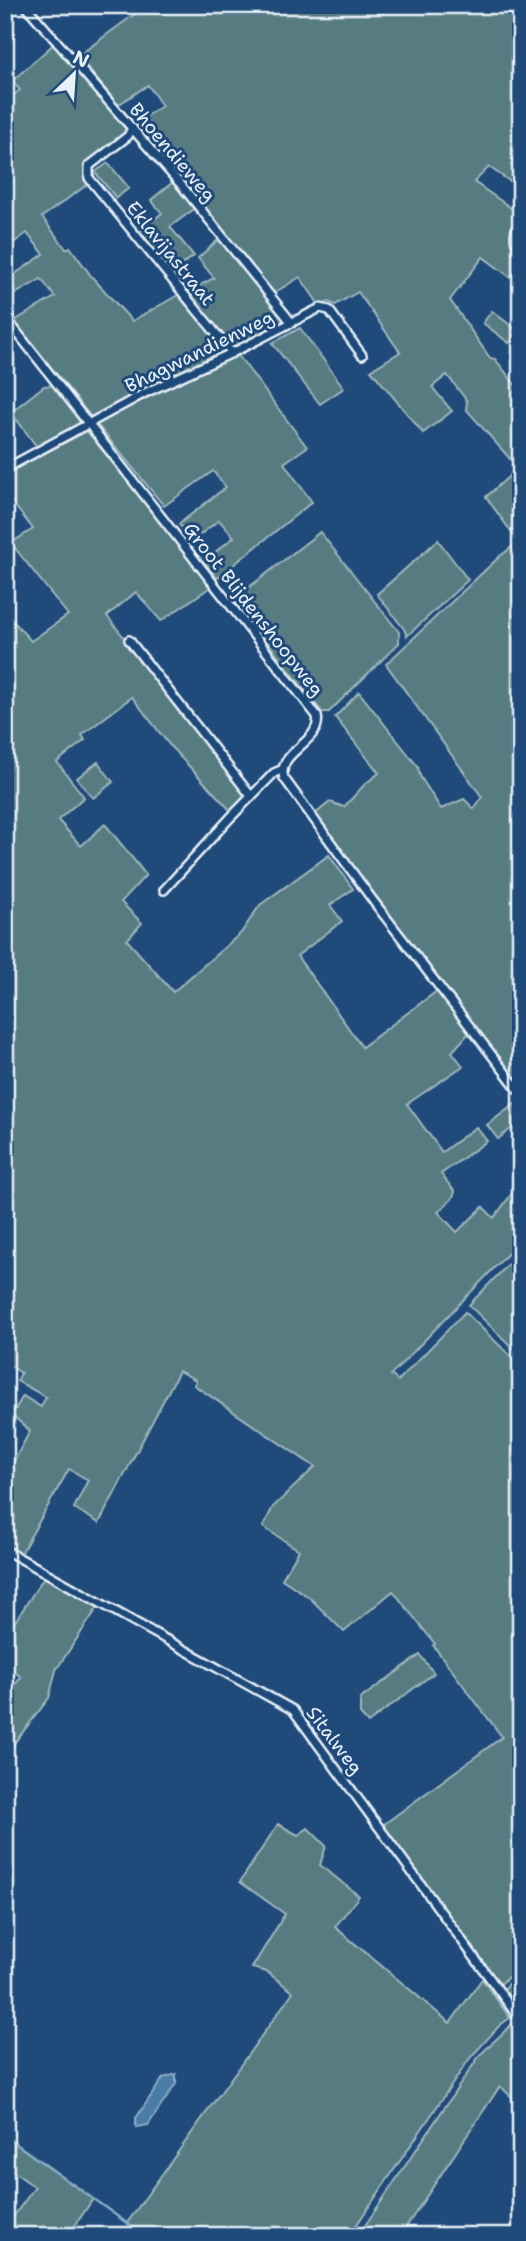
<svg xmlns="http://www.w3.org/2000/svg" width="526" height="2241" font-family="'Shantell Sans',sans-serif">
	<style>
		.green { fill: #567b81; stroke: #9fb6bc; stroke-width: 2 }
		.water { fill: #4a7ca7; stroke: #89abc7; stroke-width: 2 }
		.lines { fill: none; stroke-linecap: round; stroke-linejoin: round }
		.stream { stroke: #89abc7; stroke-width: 2.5 }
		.street-casing { stroke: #e8f1f8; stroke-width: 12 }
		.street { stroke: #1f4a7a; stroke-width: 7 }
		.labels { text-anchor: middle; stroke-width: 6; stroke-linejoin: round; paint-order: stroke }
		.street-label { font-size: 19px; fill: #e8f1f8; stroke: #1f4a7a }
	</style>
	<rect width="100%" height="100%" fill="#1f4a7a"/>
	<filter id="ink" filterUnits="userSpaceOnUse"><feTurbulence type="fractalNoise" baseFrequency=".0143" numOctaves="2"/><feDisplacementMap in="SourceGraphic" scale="14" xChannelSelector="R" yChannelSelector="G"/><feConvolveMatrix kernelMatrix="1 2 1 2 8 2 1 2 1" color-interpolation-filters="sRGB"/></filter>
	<g filter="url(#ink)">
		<g class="green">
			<path d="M147 5H521V152L511 165 521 172V189L489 167 474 182 521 215C513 233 505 237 521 255V265L510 277 483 257 450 300 490 358 495 359 521 392V466L519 469 521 472V532L515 537 486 497 518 468 466 409 467 401 447 375 432 387 452 411 423 433 371 370 400 352 358 292 335 305 329 302 320 306 300 277 274 293 135 123 162 106 148 85 118 105 78 56Z"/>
			<path d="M56 42 131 128 129 135 86 166 85 175 91 182 42 217 66 249 70 247 92 277 132 321 180 294 227 352 91 417 14 321 55 297 41 279 5 300V281L44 254 27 233 5 249V98L8 100 20 90 12 81Z"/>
			<path d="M108 163 129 188 116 198 95 172Z"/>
			<path d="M173 182 194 209 170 227 194 256 172 271 140 231 162 213 151 200Z"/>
			<path d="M219 239 287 322 232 349 187 292 214 278 198 258Z"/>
			<path d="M492 311 518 331 509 343 483 323Z"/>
			<path d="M300 328 344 388 320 404 272 343Z"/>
			<path d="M238 355 307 447 284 463 312 502 217 578 204 561 234 537 219 520 192 541 179 524 226 487 213 471 164 506 95 422Z"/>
			<path d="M54 385 81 424 37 447 11 412 44 386Z"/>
			<path d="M87 431 212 586 161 621 136 592 107 616 250 795 232 812 171 747 132 697 82 735 85 740 57 762 84 797 58 820 81 846 105 824 146 875 121 902 142 923 127 940 173 992 241 933 260 905 329 855 353 889 330 905 342 921 297 956 362 1047 437 991 469 1033 452 1052 463 1066 407 1104 442 1152 476 1127 487 1141 441 1174 455 1192 452 1199 438 1212 457 1232 483 1207 494 1218 518 1185 521 1188 516 1211 521 1240 391 1375 398 1381 465 1312 521 1366V1427L518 1429 521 1432V1964L499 1986 383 1825 502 1737 433 1645 435 1644 393 1591 344 1632 310 1598 282 1579 299 1550 263 1527 273 1507 315 1467 194 1385 196 1380 179 1371 99 1523 74 1508 88 1480 69 1469 20 1555 5 1547V1471L8 1472 30 1431 12 1415 23 1396 41 1407 46 1397 17 1381 21 1373 5 1362V1345L8 1340 5 1338V612L31 641 68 615 11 543 33 529 5 493V474Z"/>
			<path d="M320 532 399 632V643L329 712H322L234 599Z"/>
			<path d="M438 540 468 580 407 636 404 629 377 594Z"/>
			<path d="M521 540V1086L314 815 330 802 344 807 365 784 379 773 335 717 359 692 418 767 420 776 441 809 464 799 474 809 482 797 386 664 499 557Z"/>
			<path d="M98 762 113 782 93 798 77 778Z"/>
			<path d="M520 1100 521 1121 498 1139 487 1125Z"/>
			<path d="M521 1251V1356L469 1305Z"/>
			<path d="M44 1577 98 1607 56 1670 49 1698 5 1755V1699L21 1677 5 1664V1637Z"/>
			<path d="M420 1655 434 1673 368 1723 360 1714V1699Z"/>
			<path d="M278 1824 298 1835 308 1828 326 1846 320 1865 359 1896 335 1927 450 2023 482 1979 510 2018 500 2025 470 2058 349 2236H145L127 2223 293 1992 267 1972 252 1968 285 1914 240 1882Z"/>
			<path d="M521 1971V2014L503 1990Z"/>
			<path d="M513 2023 517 2024 521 2029V2106L500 2086 400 2236H358L480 2055Z"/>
			<path d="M5 2136 93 2199 68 2236H23L7 2225 35 2187 8 2168 5 2170Z"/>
		</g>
		<path class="water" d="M176 2074V2084L148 2125 136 2127V2118L163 2078Z"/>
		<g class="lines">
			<path class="stream" d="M5 2136 145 2236"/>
			<g class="street-casing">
				<g id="street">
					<path d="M25 5 182 186 292 323"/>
					<path d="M132 128 128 136 89 166V178L232 353"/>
					<path d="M521 222C513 231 513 241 521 250"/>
					<path d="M5 317 317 716C323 742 275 752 284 778L374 902 521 1093"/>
					<path d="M5 469 147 392 232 353 320 308 329 310 362 355"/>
					<path d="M129 640 251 796"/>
					<path d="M164 890 230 818 274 773 281 770"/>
					<path d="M5 1550 293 1710 521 2021"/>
				</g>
			</g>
			<use href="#street" class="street"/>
		</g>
	</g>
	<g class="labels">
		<g class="street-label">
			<text transform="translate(173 152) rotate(50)" y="7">Bhoendieweg</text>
			<text transform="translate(171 253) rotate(51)" y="7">Eklavijastraat</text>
			<text transform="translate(199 351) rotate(-26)" y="7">Bhagwandienweg</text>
			<text transform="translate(254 609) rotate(52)" y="7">Groot Blijdenshoopweg</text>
			<text transform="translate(335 1740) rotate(53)" y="7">Sitalweg</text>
		</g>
	</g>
	<rect width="526" height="2241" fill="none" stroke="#1f4a7a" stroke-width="28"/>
	<rect x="14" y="14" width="498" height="2213" fill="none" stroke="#e8f1f8" stroke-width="2.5" filter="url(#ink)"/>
	<g transform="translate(74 74) rotate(25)" stroke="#1f4a7a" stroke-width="5" paint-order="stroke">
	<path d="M0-5L12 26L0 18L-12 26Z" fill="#e8f1f8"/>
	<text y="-10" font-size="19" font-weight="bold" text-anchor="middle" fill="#e8f1f8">N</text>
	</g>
</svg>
